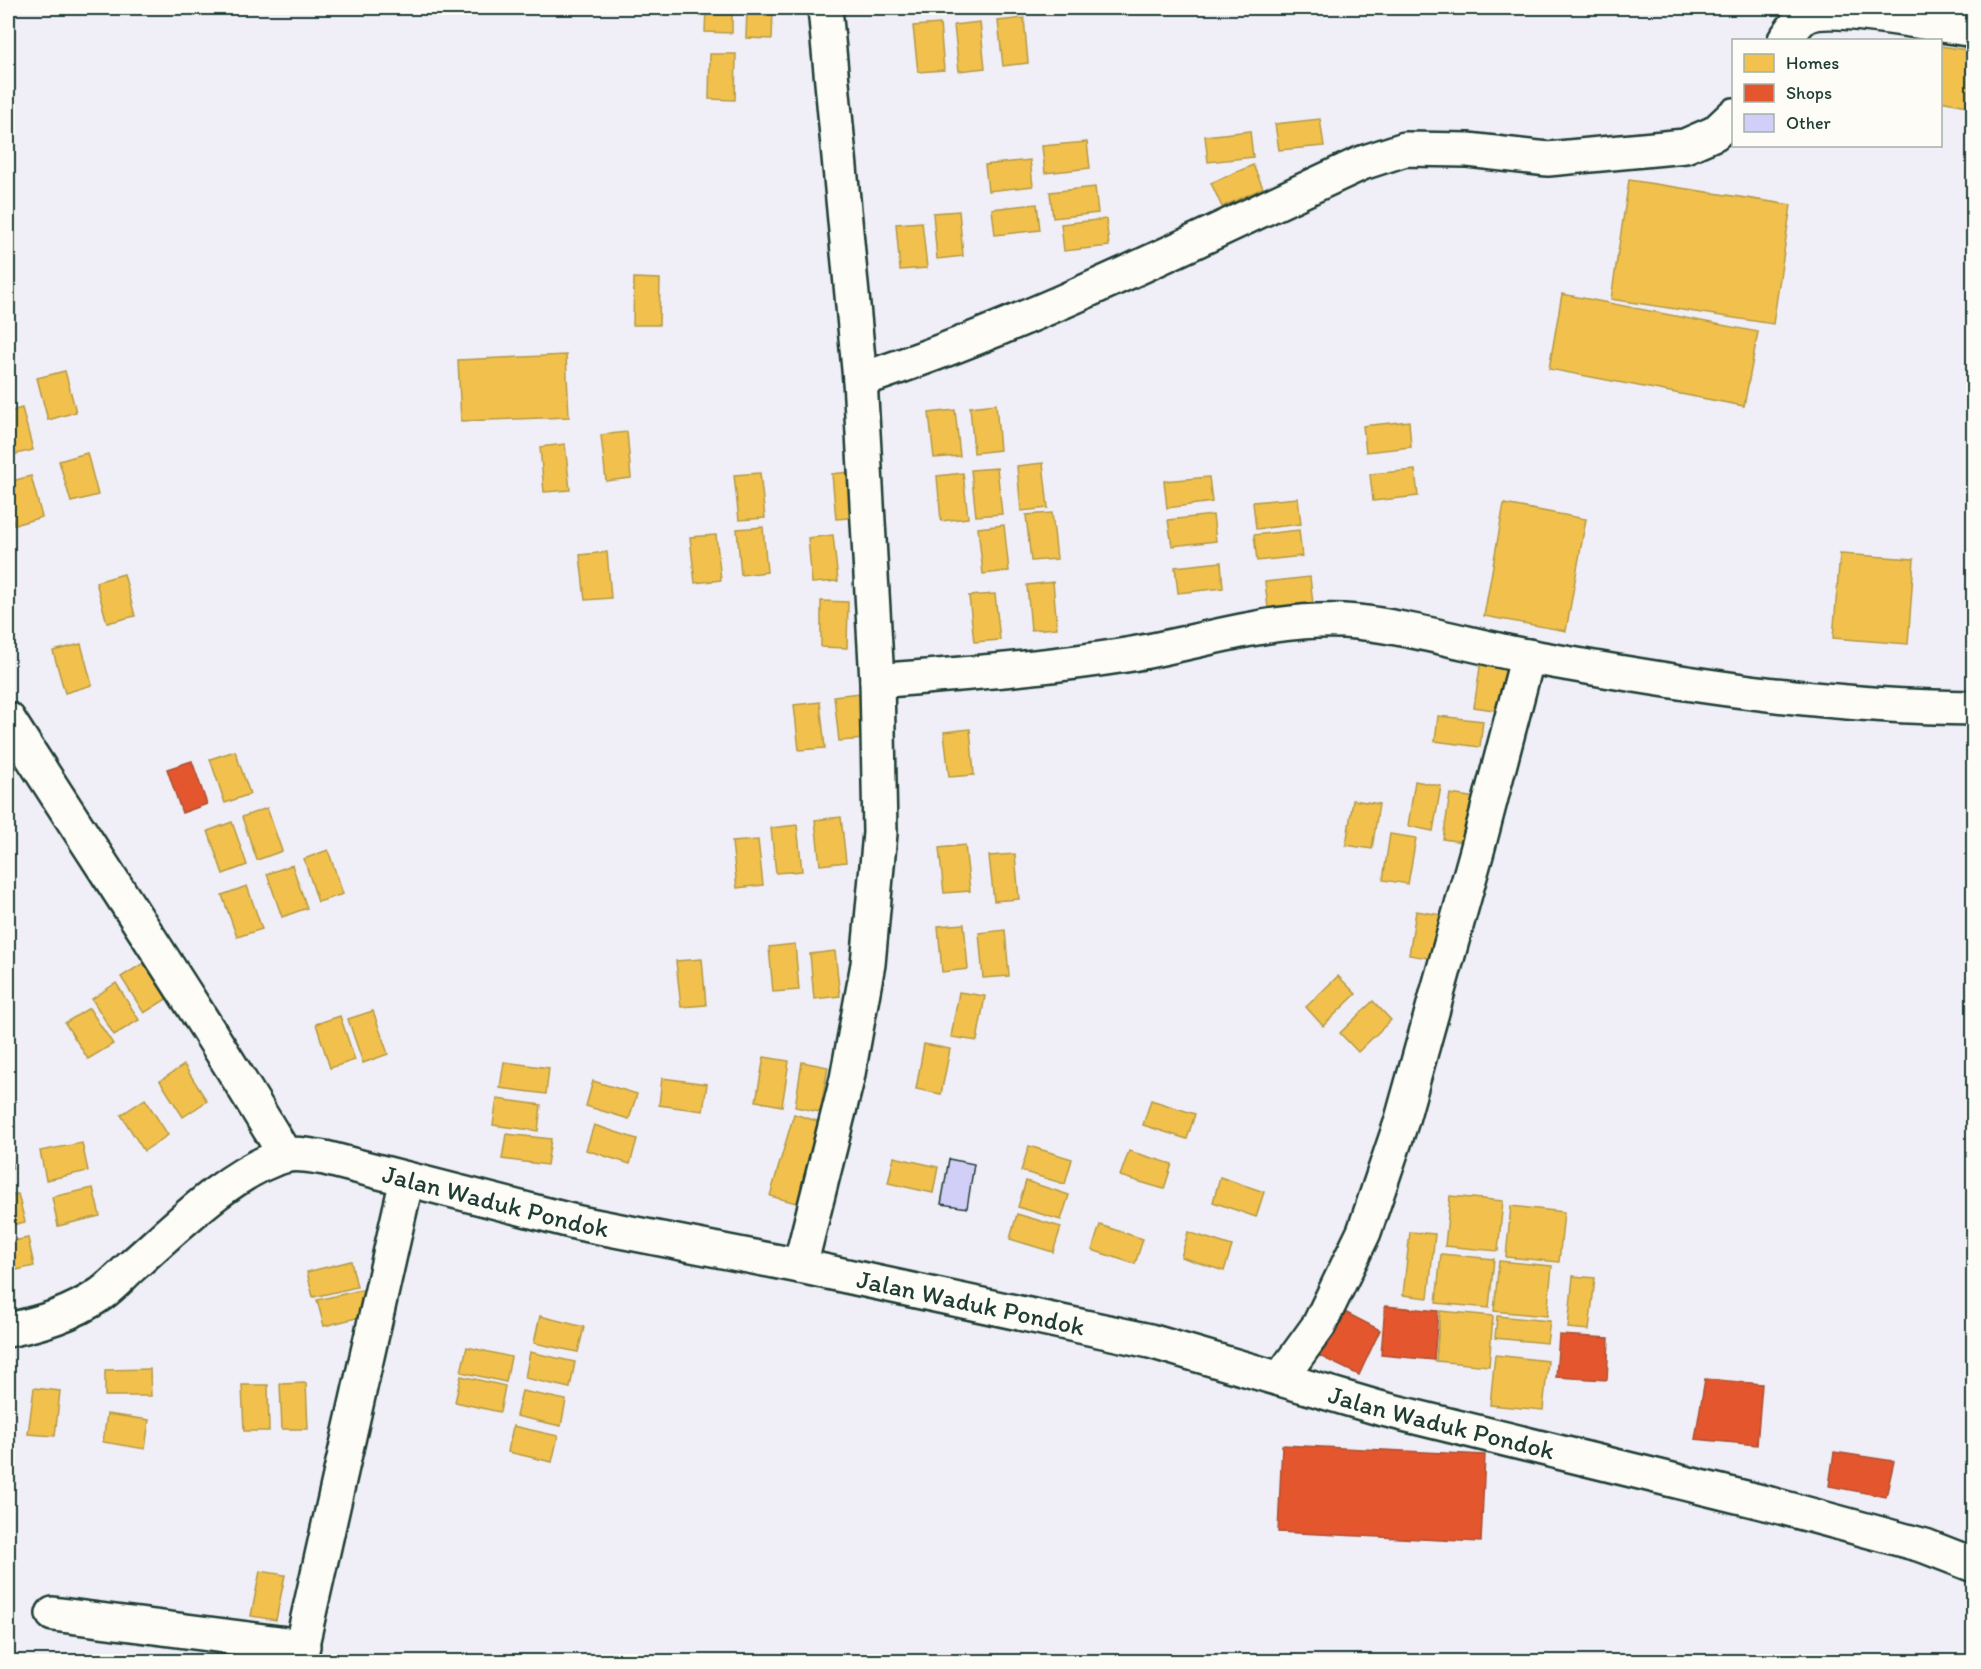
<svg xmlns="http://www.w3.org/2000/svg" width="1981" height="1669" font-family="Itim,sans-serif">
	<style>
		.homes { fill: #f2c14e; stroke: #b39946; stroke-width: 1.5 }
		.shops { fill: #e4572e; stroke: #a94f30; stroke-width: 1.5 }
		.building { fill: #d1cef7; stroke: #1f3d34; stroke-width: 1.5 }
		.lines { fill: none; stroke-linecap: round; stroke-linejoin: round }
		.street-casing { stroke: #1f3d34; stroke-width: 38 }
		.street { stroke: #fdfcf7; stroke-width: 33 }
		.labels { text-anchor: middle; stroke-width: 6; stroke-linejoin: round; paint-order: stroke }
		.street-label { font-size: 26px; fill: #1f3d34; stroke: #fdfcf7 }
	</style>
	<rect width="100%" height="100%" fill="#f0eef7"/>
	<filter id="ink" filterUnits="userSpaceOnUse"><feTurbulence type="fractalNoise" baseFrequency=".0167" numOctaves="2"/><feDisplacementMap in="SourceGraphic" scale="12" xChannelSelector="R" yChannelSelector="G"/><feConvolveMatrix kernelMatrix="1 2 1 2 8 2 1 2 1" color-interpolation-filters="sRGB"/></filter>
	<g filter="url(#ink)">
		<g class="homes">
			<path d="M706 8H732V33L705 32Z"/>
			<path d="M747 8H773L772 39 746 38Z"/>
			<path d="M1024 18 1028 63 1003 66 998 21Z"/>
			<path d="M980 22 985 68 959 71 954 25Z"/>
			<path d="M940 24 944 70 918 72 913 26Z"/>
			<path d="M1940 46 1974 51V107L1940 101Z"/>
			<path d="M710 54H736L735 100 709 99Z"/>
			<path d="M1320 119 1324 146 1279 150 1275 124Z"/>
			<path d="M1250 131 1253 157 1208 162 1205 136Z"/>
			<path d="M1087 142 1090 168 1045 173 1042 146Z"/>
			<path d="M1030 160 1033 186 988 191 985 165Z"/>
			<path d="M1253 165 1263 188 1222 207 1211 183Z"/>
			<path d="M1629 180 1791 205 1773 324 1611 299Z"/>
			<path d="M1095 187 1098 213 1053 218 1050 192Z"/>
			<path d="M1037 204 1040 230 995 235 992 209Z"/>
			<path d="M959 211 963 256 937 259 933 213Z"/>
			<path d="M1106 219 1109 246 1064 251 1061 224Z"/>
			<path d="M922 222 927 268 900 270 896 224Z"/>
			<path d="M634 278 660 279 659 325H633Z"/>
			<path d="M1562 294 1758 332 1744 406 1549 369Z"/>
			<path d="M566 355 569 417 461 421 458 360Z"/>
			<path d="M65 371 76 412 48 420 37 378Z"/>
			<path d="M996 404 1000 450 974 453 970 407Z"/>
			<path d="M22 408 33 450 8 456V412Z"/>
			<path d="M955 410 960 456 934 458 929 413Z"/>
			<path d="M1409 421 1411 447 1366 452 1363 426Z"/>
			<path d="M627 432 631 478 606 481 601 435Z"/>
			<path d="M565 444 570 490 544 492 540 447Z"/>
			<path d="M87 453 98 495 71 502 59 461Z"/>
			<path d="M1043 463 1048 508 1021 511 1017 466Z"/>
			<path d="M997 468 1002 514 976 516 971 470Z"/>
			<path d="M1415 470 1418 496 1373 501 1370 474Z"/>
			<path d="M858 471 862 517 836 519 832 474Z"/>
			<path d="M760 473 765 518 739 520 734 475Z"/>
			<path d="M963 473 968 518 941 521 937 476Z"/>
			<path d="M31 476 42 517 14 525 8 501V482Z"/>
			<path d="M1209 477 1212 502 1167 508 1164 481Z"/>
			<path d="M1298 498 1301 524 1256 529 1253 502Z"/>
			<path d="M1504 504 1586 519 1566 631 1484 616Z"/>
			<path d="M1052 513 1057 559 1031 561 1026 515Z"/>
			<path d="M1213 515 1216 541 1172 546 1168 520Z"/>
			<path d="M1004 525 1009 571 983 574 978 528Z"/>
			<path d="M763 527 767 572 741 575 737 529Z"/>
			<path d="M1299 530 1302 556 1257 561 1254 535Z"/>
			<path d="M716 535 721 580 695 583 690 537Z"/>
			<path d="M833 535 838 581 812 583 808 538Z"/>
			<path d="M607 552 611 598 585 600 580 555Z"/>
			<path d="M1840 554 1914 559 1908 644 1833 638Z"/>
			<path d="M1221 562 1223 588 1178 593 1175 567Z"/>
			<path d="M124 574 135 616 107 623 96 582Z"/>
			<path d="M1310 577 1313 604 1268 608 1265 582Z"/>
			<path d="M1053 582 1057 628 1031 630 1027 585Z"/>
			<path d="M995 594 1000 640 974 642 969 596Z"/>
			<path d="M821 601 848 602 847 648 821 647Z"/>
			<path d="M81 644 92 685 65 693 53 651Z"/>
			<path d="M1481 661 1507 665 1500 711 1474 707Z"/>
			<path d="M860 693 865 739 839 741 834 696Z"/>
			<path d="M820 702 825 748 799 750 794 705Z"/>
			<path d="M1438 716 1483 721 1480 747 1435 741Z"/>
			<path d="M970 729 974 775 949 777 944 732Z"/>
			<path d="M235 751 250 794 225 803 210 759Z"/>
			<path d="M8 777 13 799 8 800Z"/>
			<path d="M1415 781 1441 786 1433 831 1408 826Z"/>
			<path d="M1450 794 1476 798 1469 843 1443 839Z"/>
			<path d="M1353 800 1379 804 1372 849 1346 845Z"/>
			<path d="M267 808 282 851 257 860 242 817Z"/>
			<path d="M841 817 846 862 820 865 815 820Z"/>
			<path d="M232 822 247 865 223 874 208 831Z"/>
			<path d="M797 825 802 871 776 873 771 828Z"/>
			<path d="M1390 834 1416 838 1408 884 1383 880Z"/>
			<path d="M758 840 763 885 737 888 732 842Z"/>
			<path d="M965 845 970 891 944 893 939 848Z"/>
			<path d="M328 850 343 894 318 902 304 859Z"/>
			<path d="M1015 854 1019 899 994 901 989 856Z"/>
			<path d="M292 865 307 908 282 917 267 874Z"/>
			<path d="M247 886 262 929 237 937 222 895Z"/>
			<path d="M1416 911 1442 915 1434 959 1409 955Z"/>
			<path d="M964 924 968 969 942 972 938 926Z"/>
			<path d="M1005 930 1009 976 983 978 979 933Z"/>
			<path d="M795 944 799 990 773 992 769 947Z"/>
			<path d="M835 951 840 996 814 999 810 954Z"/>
			<path d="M702 959 706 1005 681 1007 676 961Z"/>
			<path d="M145 962 168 998 144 1013 121 977Z"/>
			<path d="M1338 976 1356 994 1323 1026 1306 1007Z"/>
			<path d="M116 983 139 1020 114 1035 92 999Z"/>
			<path d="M959 992 985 996 977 1041 951 1037Z"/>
			<path d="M1373 1001 1391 1020 1358 1052 1340 1033Z"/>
			<path d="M89 1008 113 1044 88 1059 65 1023Z"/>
			<path d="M373 1011 388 1054 363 1063 348 1019Z"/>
			<path d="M340 1016 355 1060 330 1068 316 1024Z"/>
			<path d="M924 1044 950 1049 941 1094 916 1089Z"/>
			<path d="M764 1057 789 1061 782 1106 756 1101Z"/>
			<path d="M504 1062 549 1068 546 1094 500 1088Z"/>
			<path d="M802 1062 828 1067 820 1112 795 1107Z"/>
			<path d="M184 1065 207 1101 183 1117 160 1081Z"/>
			<path d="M662 1078 707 1084 703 1111 659 1105Z"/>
			<path d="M593 1081 637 1094 629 1119 586 1106Z"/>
			<path d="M145 1099 168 1135 144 1151 121 1115Z"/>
			<path d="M497 1099 541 1105 538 1131 493 1125Z"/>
			<path d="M1151 1100 1195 1114 1187 1139 1143 1125Z"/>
			<path d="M794 1114 827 1124 804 1205 770 1196Z"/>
			<path d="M594 1125 637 1139 630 1164 586 1150Z"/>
			<path d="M506 1134 551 1139 547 1165 502 1159Z"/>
			<path d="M8 1143 13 1169 8 1170Z"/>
			<path d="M82 1143 88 1171 46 1180 40 1151Z"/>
			<path d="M1029 1146 1072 1159 1065 1184 1021 1171Z"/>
			<path d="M1129 1151 1172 1164 1164 1189 1120 1176Z"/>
			<path d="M894 1157 938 1167 933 1193 888 1183Z"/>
			<path d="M1220 1177 1264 1192 1256 1217 1213 1202Z"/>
			<path d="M1026 1181 1069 1195 1061 1220 1018 1207Z"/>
			<path d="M93 1188 100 1216 58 1226 52 1197Z"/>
			<path d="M18 1194 25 1222 8 1226V1196Z"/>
			<path d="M1450 1196 1503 1201 1498 1251 1445 1246Z"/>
			<path d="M1511 1206 1564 1212 1559 1262 1506 1257Z"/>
			<path d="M1017 1214 1061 1227 1053 1252 1010 1239Z"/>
			<path d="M1100 1225 1143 1239 1135 1264 1092 1250Z"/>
			<path d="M1188 1232 1232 1246 1224 1271 1181 1257Z"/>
			<path d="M1410 1232 1435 1234 1428 1298 1403 1295Z"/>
			<path d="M28 1238 34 1266 8 1272V1242Z"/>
			<path d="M1441 1254 1494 1259 1489 1308 1436 1303Z"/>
			<path d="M351 1261 357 1287 313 1297 307 1272Z"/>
			<path d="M1499 1261 1552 1266 1547 1316 1494 1311Z"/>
			<path d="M1573 1276 1595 1278 1589 1330 1568 1328Z"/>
			<path d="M362 1290 368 1315 324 1326 317 1300Z"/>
			<path d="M1440 1311 1493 1316 1489 1366 1436 1361Z"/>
			<path d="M540 1316 584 1327 578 1352 534 1343Z"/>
			<path d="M1497 1316 1550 1321 1547 1343 1495 1338Z"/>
			<path d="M467 1347 511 1357 506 1382 461 1372Z"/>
			<path d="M530 1352 575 1362 570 1388 525 1378Z"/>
			<path d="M1495 1355 1548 1361 1543 1410 1490 1405Z"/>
			<path d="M150 1369 151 1396H105V1370Z"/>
			<path d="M461 1376 505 1386 500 1412 455 1402Z"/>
			<path d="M306 1383 308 1429H282L280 1384Z"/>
			<path d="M242 1385H268L269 1431H244Z"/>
			<path d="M34 1388 60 1391 55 1436 28 1434Z"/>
			<path d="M522 1391 566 1400 561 1426 516 1416Z"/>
			<path d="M107 1414 149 1420 145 1449 103 1442Z"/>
			<path d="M513 1426 558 1436 552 1462 508 1452Z"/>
			<path d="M260 1571 285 1575 276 1620 251 1616Z"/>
			<path d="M217 1642 243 1647 241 1662H214Z"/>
			<path d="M263 1647 287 1662H260Z"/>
		</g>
		<g class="shops">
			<path d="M192 761 207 804 182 813 167 769Z"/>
			<path d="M1333 1306 1380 1330 1359 1375 1311 1352Z"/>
			<path d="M1385 1306 1438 1311 1434 1360 1381 1355Z"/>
			<path d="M1559 1335 1609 1338 1607 1380 1556 1377Z"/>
			<path d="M1705 1379 1762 1384 1757 1445 1695 1439Z"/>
			<path d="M1282 1445 1485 1455 1481 1542 1278 1532Z"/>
			<path d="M1834 1452 1894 1461 1886 1497 1829 1486Z"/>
		</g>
		<path class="building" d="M949 1159 974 1164 967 1208 941 1204Z"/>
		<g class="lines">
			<g class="street-casing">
				<g id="street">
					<path d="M1785 40C1791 32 1797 21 1806 16 1831 3 1941 26 1974 30"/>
					<path d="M860 380C1033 323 1197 239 1362 163L1405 149 1468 150 1548 159 1685 146 1715 133 1734 115"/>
					<path d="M877 681C960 674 1044 668 1126 655 1201 643 1280 614 1357 622 1412 628 1471 645 1526 656 1674 683 1823 707 1974 708"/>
					<path d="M8 719C100 864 197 1007 285 1155"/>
					<path d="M800 1266 847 1079 868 964 880 833 877 681 860 380 825 8"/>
					<path id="s1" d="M8 1330C42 1323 72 1314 101 1294 112 1286 122 1275 132 1266 172 1231 232 1170 284 1156 297 1152 311 1156 325 1158L579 1223 800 1266 1150 1341 1379 1408 1770 1504 1925 1546 1974 1565"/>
					<path d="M1280 1379 1319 1325 1364 1232 1401 1123 1477 851 1528 656"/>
					<path d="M53 1614 303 1646"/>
					<path d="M298 1662 407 1179"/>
				</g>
			</g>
			<use href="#street" class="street"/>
		</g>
	</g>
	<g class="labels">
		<g class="street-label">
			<text dy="9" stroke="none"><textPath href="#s1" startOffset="549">Jalan Waduk Pondok</textPath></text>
			<text dy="9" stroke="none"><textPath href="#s1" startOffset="1035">Jalan Waduk Pondok</textPath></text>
			<text dy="9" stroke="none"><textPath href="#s1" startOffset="1521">Jalan Waduk Pondok</textPath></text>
		</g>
	</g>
	<rect width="1981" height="1669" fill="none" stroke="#fdfcf7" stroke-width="30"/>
	<rect x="15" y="15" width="1951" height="1639" fill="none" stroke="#1f3d34" stroke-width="2" filter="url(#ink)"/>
	<rect x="1732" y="39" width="210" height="108" fill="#fdfcf7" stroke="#a4b0a9" stroke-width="1.5"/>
	<rect x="1744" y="54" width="30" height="18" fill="#f2c14e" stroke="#a4b0a9" stroke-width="1.5"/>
	<text x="1786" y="69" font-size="18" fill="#1f3d34">Homes</text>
	<rect x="1744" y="84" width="30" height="18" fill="#e4572e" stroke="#a4b0a9" stroke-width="1.5"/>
	<text x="1786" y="99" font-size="18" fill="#1f3d34">Shops</text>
	<rect x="1744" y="114" width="30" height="18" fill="#d1cef7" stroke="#a4b0a9" stroke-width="1.5"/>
	<text x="1786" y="129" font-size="18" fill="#1f3d34">Other</text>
</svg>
